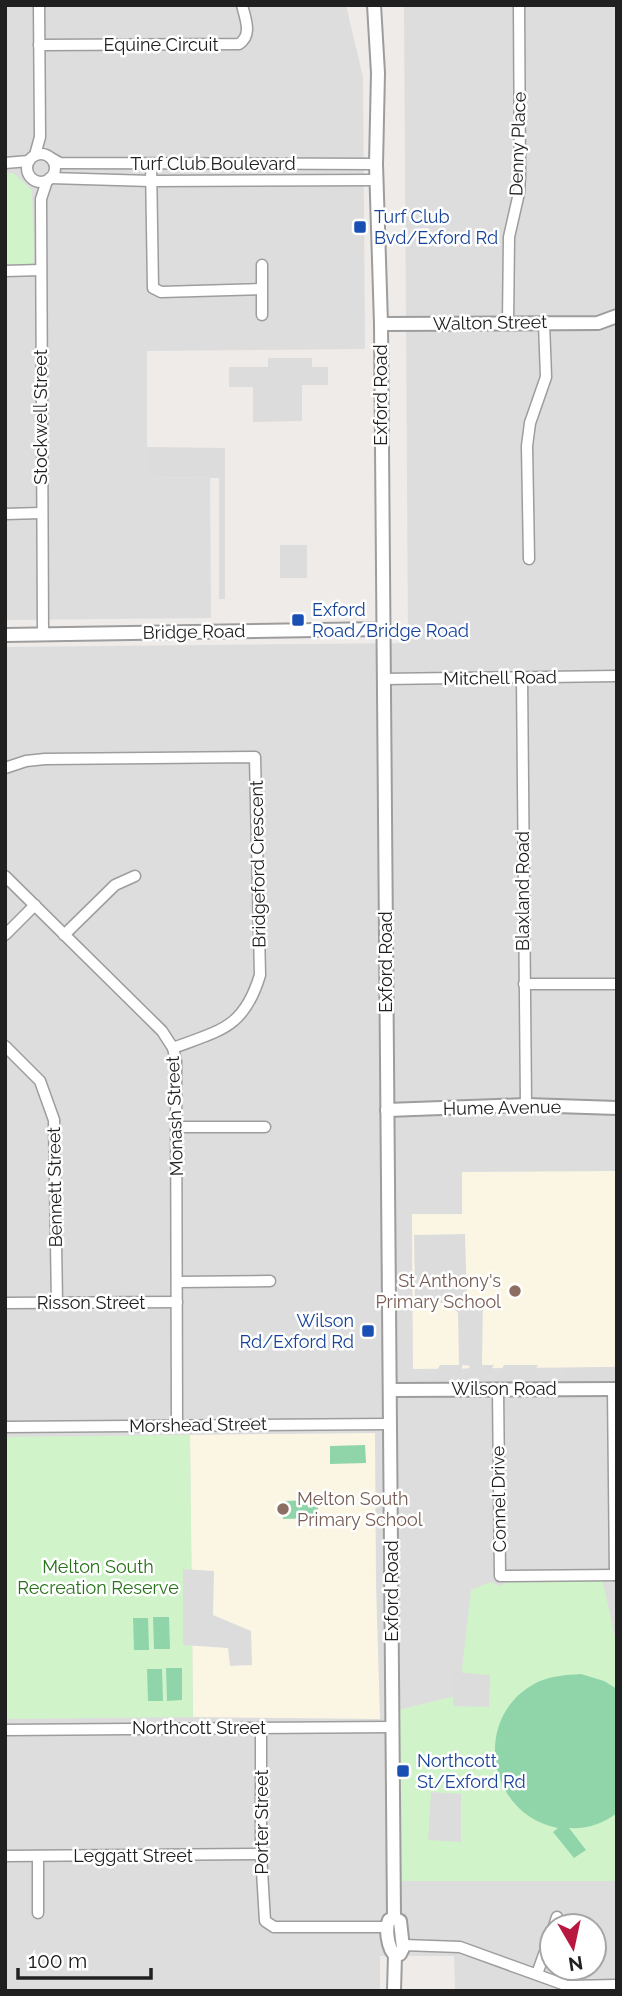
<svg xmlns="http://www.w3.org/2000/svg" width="622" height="1996" font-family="Raleway,sans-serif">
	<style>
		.residential { fill: #dedddd; fill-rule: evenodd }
		.education { fill: #fbf6e4 }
		.park { fill: #d1f3ca }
		.pitch { fill: #8fd5a9 }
		.parking { fill: #dcdcdc }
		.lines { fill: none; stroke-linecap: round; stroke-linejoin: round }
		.minor-casing { stroke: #9d9d9d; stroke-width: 13 }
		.tertiary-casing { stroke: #9d9d9d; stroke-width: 16 }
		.minor { stroke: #fff; stroke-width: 10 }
		.tertiary { stroke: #fff; stroke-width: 12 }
		.transit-dot { fill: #1a4fb4; stroke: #fff; stroke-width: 2.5 }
		.education-dot { fill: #8d6e63; stroke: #fff; stroke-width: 2.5 }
		.labels { text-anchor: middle; stroke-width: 5; stroke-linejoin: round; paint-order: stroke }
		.street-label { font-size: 18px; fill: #202020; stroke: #fff }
		.transit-label { font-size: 18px; fill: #164399; stroke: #fff; text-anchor: start }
		.education-label { font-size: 18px; fill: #785e54; stroke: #fff; text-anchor: end }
		.park-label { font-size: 18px; fill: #277319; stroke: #fff }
	</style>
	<rect width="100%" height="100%" fill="#efebe8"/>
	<g class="residential">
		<path d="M5 5H346L363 77 365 349 147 351V477L210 478 211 618 5 620Z"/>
		<path d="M404 5H617V1991H455L454 1956H380V1991H5V647L408 643ZM552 1926H594V1968H552Z"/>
	</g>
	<g class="education">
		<path d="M617 1171V1367L413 1369 412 1214H462V1172Z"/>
		<path d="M375 1433 376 1584 380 1719 193 1717 190 1435Z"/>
	</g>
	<g class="park">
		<path d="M5 173H13L32 190 34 262 25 266H5Z"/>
		<path d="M190 1435 193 1717 5 1719V1437Z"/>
		<path d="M602 1578 617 1646V1911L615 1881H391L386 1713 459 1695 471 1590 490 1582 501 1586 511 1579Z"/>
	</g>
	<g class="pitch">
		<path d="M365 1445 366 1463 330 1464V1446Z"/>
		<path d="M318 1500V1518L283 1519 282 1501Z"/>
		<path d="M153 1617H169L170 1649H154Z"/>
		<path d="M133 1618H148L149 1650H134Z"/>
		<path d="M166 1668H182V1700L167 1701Z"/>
		<path d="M147 1669H162L163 1701H148Z"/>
		<path d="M581 1674 604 1681 617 1689V1813C603 1824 587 1829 569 1828L586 1850 574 1858 553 1832 558 1828C488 1815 471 1719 534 1684 548 1676 565 1675 581 1674Z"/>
	</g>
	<g class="parking">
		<path d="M268 358H312V367H328V385H302V421L253 422V387H229V367H268Z"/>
		<path d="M147 447 225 448V599H219V478L147 477Z"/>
		<rect x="280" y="545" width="27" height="33"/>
		<path d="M465 1234 467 1300H483L482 1365H494L483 1382H460L470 1366 463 1365 455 1383 431 1382 440 1365H459L458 1313 450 1303 415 1302 414 1235Z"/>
		<path d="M617 1364V1382H559L566 1368 614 1367Z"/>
		<path d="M504 1365H538L528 1382H495Z"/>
		<path d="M183 1569 214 1571 213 1615 251 1631 252 1665 230 1666 228 1648 183 1645Z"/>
		<path d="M454 1672 490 1675 489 1707 453 1706Z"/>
		<path d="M431 1792 461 1794V1842L428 1840Z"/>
	</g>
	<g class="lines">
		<g class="minor-casing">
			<g id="minor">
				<path d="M39 45 239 44C253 35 245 18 242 5"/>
				<circle cx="41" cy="168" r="14"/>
				<path d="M35 155 40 137 39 5"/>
				<path d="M51 158 60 163 376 164"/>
				<path d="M5 163 29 161"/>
				<path d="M151 164 153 288 161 292 261 289"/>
				<path d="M50 178 151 181 376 180"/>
				<path d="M5 271 41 270"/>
				<path d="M262 315V265"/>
				<path d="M508 323 509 237 519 193 520 176 519 5"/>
				<path d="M5 514 41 513"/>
				<path d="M529 559 527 446 530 423 546 377 544 323"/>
				<path d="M43 634 41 199 47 181"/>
				<path d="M522 677 526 1105"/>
				<path d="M383 679 617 676"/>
				<path d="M5 768 26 761 45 759 255 757 260 975C244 1028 221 1030 173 1048"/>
				<path d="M5 876 162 1031 173 1048 176 1061 177 1425"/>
				<path d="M5 935 35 905"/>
				<path d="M64 935 115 885 135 876"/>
				<path d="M524 984H617"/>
				<path d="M5 1046 40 1081 54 1120 57 1303"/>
				<path d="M177 1127H265"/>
				<path d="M177 1282 270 1281"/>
				<path d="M5 1303 177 1302"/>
				<path d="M498 1389 500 1576 617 1575"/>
				<path d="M613 1389 615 1575"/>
				<path d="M5 1427 390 1424"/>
				<path d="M261 1728V1854L265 1921 274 1927H387"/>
				<path d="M5 1730 392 1727"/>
				<path d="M5 1856 261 1854"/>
				<path d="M38 1856V1913"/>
				<path d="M554 1926 557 1917"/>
				<path d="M403 1945 460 1947 568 1986 617 1985"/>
				<path d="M537 1974 552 1932"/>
			</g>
		</g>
		<g class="tertiary-casing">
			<g id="tertiary">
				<path d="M374 5 378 73 376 164 381 324 394 1918"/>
				<path d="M381 324 598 323 617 316"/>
				<path d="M5 635 383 629"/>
				<path d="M387 1110 526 1105 617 1108"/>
				<path d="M391 1390 617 1389"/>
				<path d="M394 1991 395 1955C388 1949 385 1929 389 1920L394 1918 400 1921 403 1948 400 1954 395 1955"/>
			</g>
		</g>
		<use href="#minor" class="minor"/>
		<use href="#tertiary" class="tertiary"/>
	</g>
	<g class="transit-dot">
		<rect x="353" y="220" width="14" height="14" rx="3.5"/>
		<rect x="291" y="613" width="14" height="14" rx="3.5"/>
		<rect x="361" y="1324" width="14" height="14" rx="3.5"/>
		<rect x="396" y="1764" width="14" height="14" rx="3.5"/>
	</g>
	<g class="education-dot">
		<circle cx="515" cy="1291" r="7"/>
		<circle cx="283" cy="1509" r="7"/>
	</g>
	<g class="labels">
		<g class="street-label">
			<text x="161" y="51">Equine Circuit</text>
			<text transform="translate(518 144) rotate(-88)" y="6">Denny Place</text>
			<text x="213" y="170">Turf Club Boulevard</text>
			<text transform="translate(490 323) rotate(-1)" y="6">Walton Street</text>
			<text transform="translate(381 395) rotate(-90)" y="6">Exford Road</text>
			<text transform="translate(41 417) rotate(-90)" y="6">Stockwell Street</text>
			<text transform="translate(194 632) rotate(-1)" y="6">Bridge Road</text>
			<text transform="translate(500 678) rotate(-1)" y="6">Mitchell Road</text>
			<text transform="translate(258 864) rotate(-91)" y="6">Bridgeford Crescent</text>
			<text transform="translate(523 891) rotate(-90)" y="6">Blaxland Road</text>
			<text transform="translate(386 962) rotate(-90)" y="6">Exford Road</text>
			<text transform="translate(502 1108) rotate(-1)" y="6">Hume Avenue</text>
			<text transform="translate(175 1116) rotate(-92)" y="6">Monash Street</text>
			<text transform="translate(55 1187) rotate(-91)" y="6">Bennett Street</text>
			<text x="91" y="1309">Risson Street</text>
			<text x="504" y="1395">Wilson Road</text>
			<text transform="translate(198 1425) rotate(-1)" y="6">Morshead Street</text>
			<text transform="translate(499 1499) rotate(-91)" y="6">Connel Drive</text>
			<text transform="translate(392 1591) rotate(-90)" y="6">Exford Road</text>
			<text x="199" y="1734">Northcott Street</text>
			<text transform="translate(262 1822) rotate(-90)" y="6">Porter Street</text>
			<text x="133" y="1862">Leggatt Street</text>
		</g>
		<g class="transit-label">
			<text x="374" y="223">Turf Club<tspan x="374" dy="21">Bvd/Exford Rd</tspan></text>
			<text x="312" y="616">Exford<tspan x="312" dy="21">Road/Bridge Road</tspan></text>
			<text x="354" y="1327" text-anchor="end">Wilson<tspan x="354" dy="21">Rd/Exford Rd</tspan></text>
			<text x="417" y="1767">Northcott<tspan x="417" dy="21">St/Exford Rd</tspan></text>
		</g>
		<g class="education-label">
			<text x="501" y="1287">St Anthony's<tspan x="501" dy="21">Primary School</tspan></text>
			<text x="297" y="1505" text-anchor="start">Melton South<tspan x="297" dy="21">Primary School</tspan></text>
		</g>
		<g class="park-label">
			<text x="98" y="1573">Melton South<tspan x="98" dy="21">Recreation Reserve</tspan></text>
		</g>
	</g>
	<rect width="622" height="1996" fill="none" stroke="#202020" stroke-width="14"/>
	<g transform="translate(573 1947) rotate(171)"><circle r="33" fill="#ffffff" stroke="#a6a6a6" stroke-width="2"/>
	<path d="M0-5L12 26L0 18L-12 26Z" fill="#b8183f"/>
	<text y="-10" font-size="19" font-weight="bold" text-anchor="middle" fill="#202020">N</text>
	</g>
	<path d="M18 1968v10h133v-10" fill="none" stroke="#202020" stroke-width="3.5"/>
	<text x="28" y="1968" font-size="21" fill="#202020" stroke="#ffffff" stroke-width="5" paint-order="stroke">100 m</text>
</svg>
